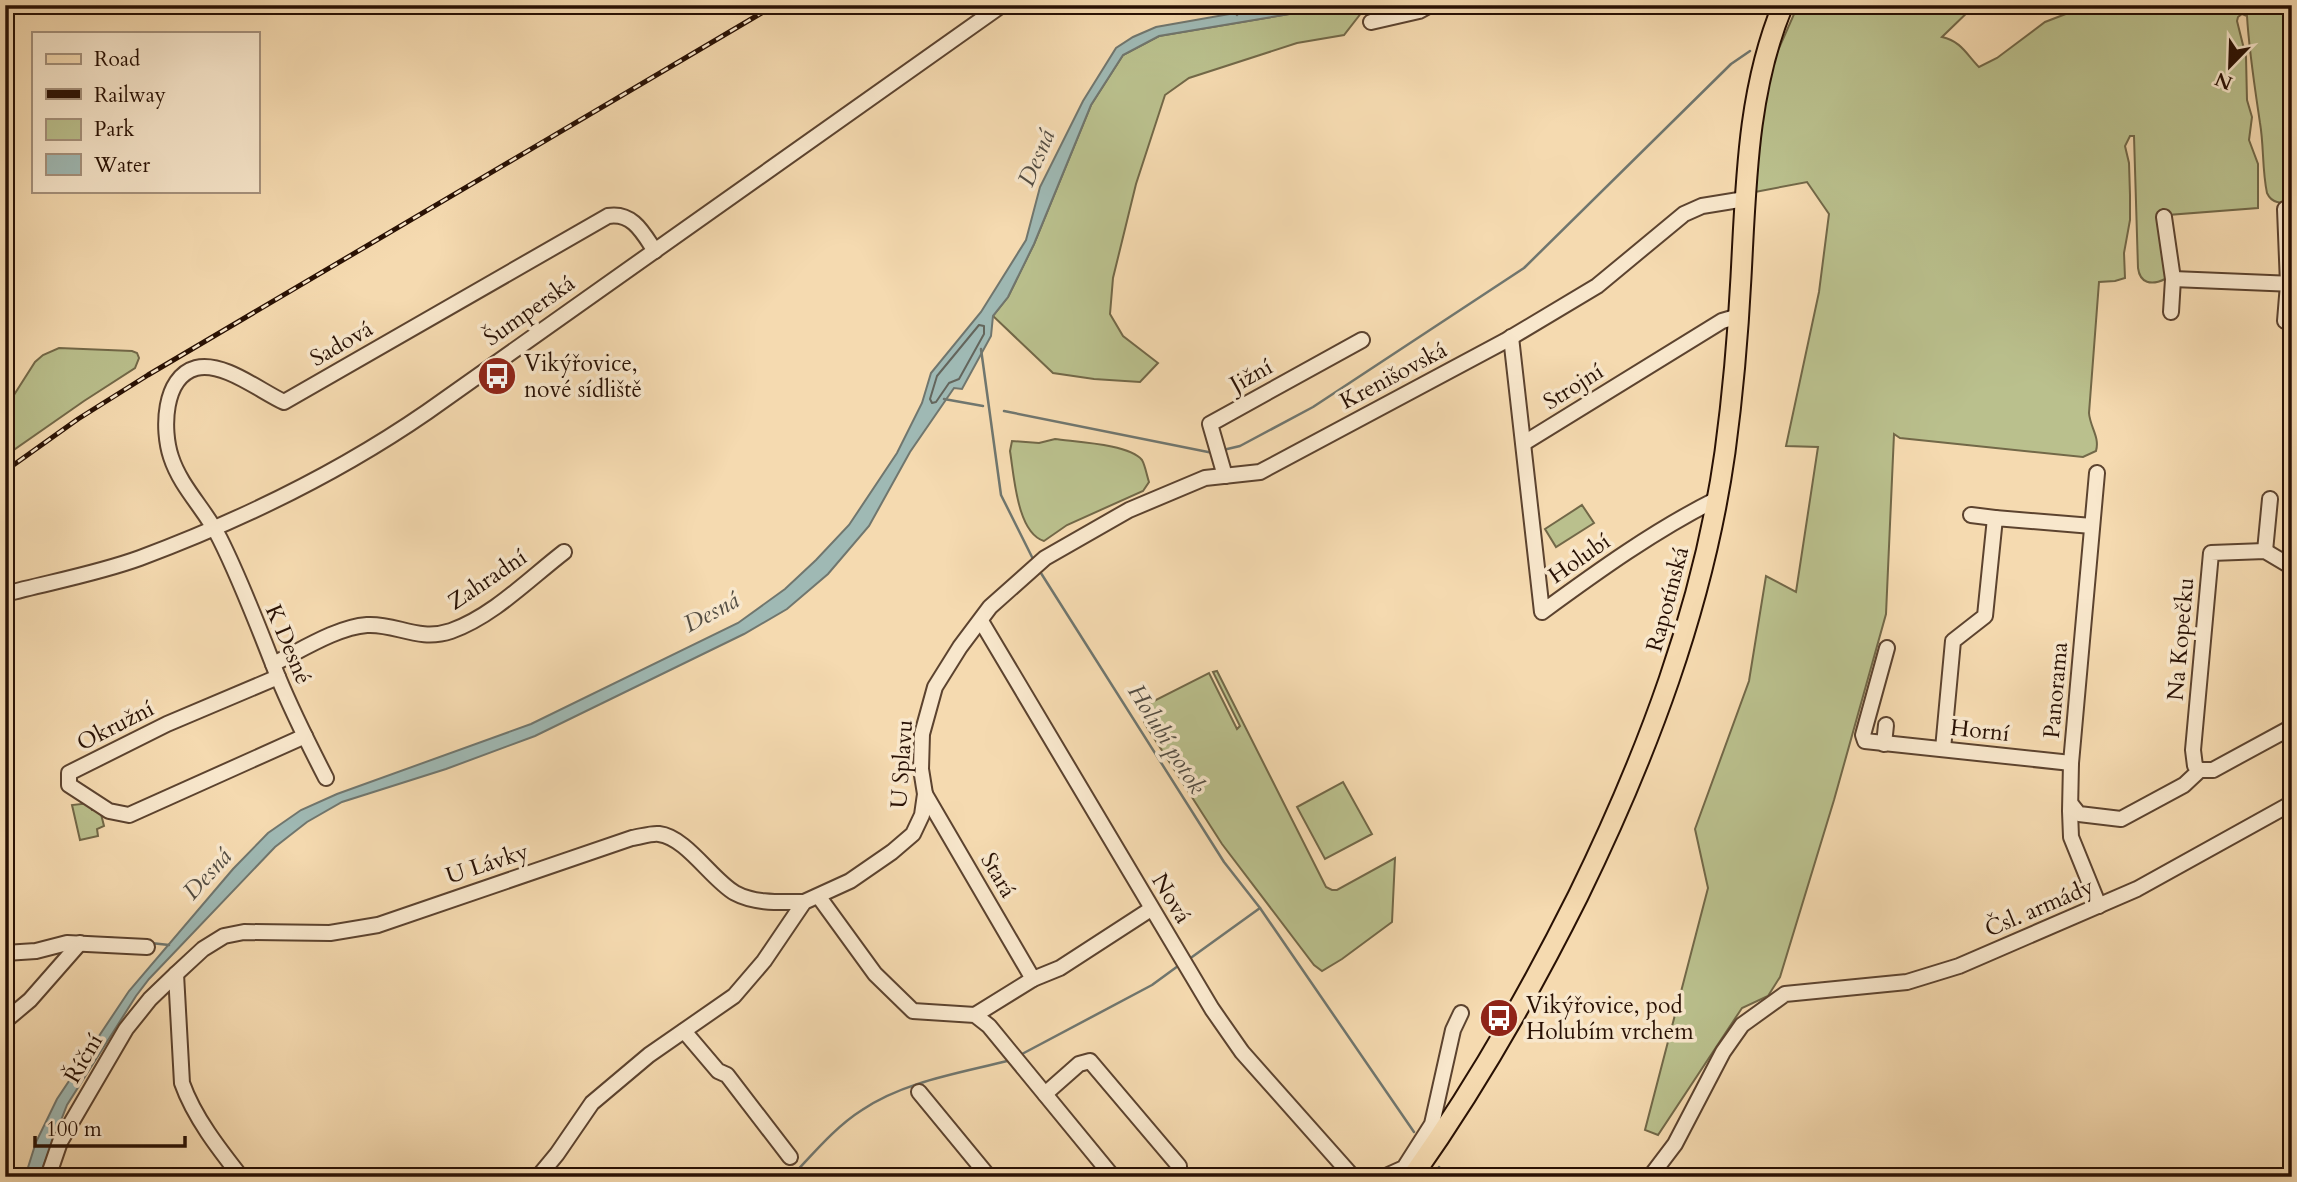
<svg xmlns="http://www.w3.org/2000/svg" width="2297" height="1182" font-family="Cardo,serif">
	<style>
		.green { fill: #bac08d; stroke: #726848; stroke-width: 2 }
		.water { fill: #9fb9b4; stroke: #70766e; stroke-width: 2 }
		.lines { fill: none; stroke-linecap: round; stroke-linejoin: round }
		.shore { stroke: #64655c; stroke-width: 2 }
		.stream { stroke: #70766e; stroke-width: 2.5 }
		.minor-casing { stroke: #5c432f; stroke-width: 18 }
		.major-casing { stroke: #291104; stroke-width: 23 }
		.minor { stroke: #f8e7cc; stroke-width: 14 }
		.major { stroke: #f5dab0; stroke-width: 19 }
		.rail-casing { stroke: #291104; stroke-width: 5 }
		.rail { stroke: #f8e7cc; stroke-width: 2.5; stroke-dasharray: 8; stroke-linecap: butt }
		.labels { text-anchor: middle; stroke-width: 7; stroke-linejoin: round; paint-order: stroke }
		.street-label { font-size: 23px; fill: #291104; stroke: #f8e7cc }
		.poi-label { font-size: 23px; fill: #291104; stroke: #f8e7cc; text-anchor: start }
		.water-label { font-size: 24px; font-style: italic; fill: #524c42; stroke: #f8e7cc }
	</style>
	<rect width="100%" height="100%" fill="#f5dab0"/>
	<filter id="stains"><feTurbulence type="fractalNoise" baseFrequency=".00286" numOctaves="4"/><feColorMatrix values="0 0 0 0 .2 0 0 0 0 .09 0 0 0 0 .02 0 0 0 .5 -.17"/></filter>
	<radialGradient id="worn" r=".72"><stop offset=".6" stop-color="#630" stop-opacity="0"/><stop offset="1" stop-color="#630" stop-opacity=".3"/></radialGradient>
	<g class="green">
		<path d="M1325 5H1376L1362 12 1344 35 1297 43 1189 78 1165 95 1136 184 1113 278 1110 314 1123 336 1158 363 1140 382 1094 379 1053 373 993 316 1008 297 1034 244 1091 105 1123 55 1159 36 1307 11Z"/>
		<path d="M1798 5H1975L1942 37C1961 41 1967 55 1979 67L1997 58 2045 22 2089 5H2292V202C2281 203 2272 204 2267 193 2262 170 2264 146 2260 123 2255 89 2249 51 2247 16L2242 14 2238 17 2237 21 2246 57 2247 100 2252 117 2249 140 2258 164V208L2168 215 2165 279C2151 286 2140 283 2138 268L2134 136H2130L2125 146 2129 163 2130 195V220L2124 253 2125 278 2115 281 2099 282 2089 413C2090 427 2100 437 2096 451L2083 457 1900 438 1894 434 1886 614 1834 800 1780 977 1768 996 1742 1008 1658 1135 1645 1130 1708 888 1695 829 1749 681 1766 576 1796 592 1818 447 1786 446 1819 292 1829 214 1807 182 1755 192 1765 80Z"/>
		<path d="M59 348 132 351 137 353 139 358 135 368 84 401 5 456V409L35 362 43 355Z"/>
		<path d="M1055 439C1075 442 1129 444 1142 460 1145 465 1147 476 1149 482L1143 491 1067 525 1044 541C1017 533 1014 475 1010 451L1012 441 1039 443Z"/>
		<path d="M1582 505 1594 523 1556 547 1545 529Z"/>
		<path d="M1217 671 1326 887 1332 890H1337L1395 858 1392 922 1342 959 1322 971 1314 965 1222 844 1145 724 1140 708 1209 673 1237 729 1240 726 1213 672Z"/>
		<path d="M1343 782 1372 834 1325 859 1297 807Z"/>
		<path d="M90 803 92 810H100L104 826 97 829 98 836 80 840 72 805Z"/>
	</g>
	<path class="water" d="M1281 5H1325L1307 11 1159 36 1123 55 1091 105 1034 244 1008 297 993 316 991 336 962 389 954 388 910 452 869 526 828 574 787 609 744 634 535 736 446 769 342 802 307 822 275 847 149 979 136 996 67 1105 39 1177H25L36 1142 57 1099 129 991 233 869 268 833 301 810 337 794 531 724 738 623 785 589 816 560 849 525 897 453 922 403 931 373 981 312 1026 240 1040 187 1083 101 1116 48 1133 37 1156 27Z"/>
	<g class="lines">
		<path class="shore" d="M979 325 984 326V334L959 379 949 383 936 402 932 403 930 399 937 376Z"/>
		<g class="stream">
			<path d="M1232 5 1237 15"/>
			<path d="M981 349 1001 495 1034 561"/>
			<path d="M944 399 983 406"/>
			<path d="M1004 411 1213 453"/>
			<path d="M1223 450 1240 446 1313 407 1524 268 1731 64 1750 51"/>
			<path d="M1039 570 1224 862 1260 908 1414 1132"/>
			<path d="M89 937 113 938"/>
			<path d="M151 943 169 945"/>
			<path d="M1192 957 1260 908"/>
			<path d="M1022 1054 1152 985 1178 966"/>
			<path d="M1439 1167 1446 1177"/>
			<path d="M791 1177C813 1154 835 1127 862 1110 905 1081 961 1073 1011 1060"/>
		</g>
		<g class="minor-casing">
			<g id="minor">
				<path d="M1371 22 1419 11 1430 5"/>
				<path d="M2164 217 2173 279 2171 312"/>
				<path d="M2173 279 2292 284"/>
				<path d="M2285 321 2288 284 2285 209"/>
				<path d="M1511 337 1542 612C1598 571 1655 530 1717 499"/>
				<path d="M1524 443 1722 321 1739 316"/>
				<path d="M2097 473 2071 763 2070 811 2071 837 2099 906"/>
				<path d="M1225 476 1210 424 1362 340"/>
				<path d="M1971 515 1995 518"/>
				<path d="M2265 551 2270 499"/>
				<path d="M2292 567 2265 551 2211 553 2193 750 2195 766 2200 770H2213L2292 727"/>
				<path d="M5 594C50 582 96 574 140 558 239 521 340 472 427 412L1002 5"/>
				<path d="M981 621 1212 1009 1242 1052 1353 1177"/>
				<path d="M1887 648 1863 735 1865 741 2071 763"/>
				<path d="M273 664C300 651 337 627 367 625 396 623 418 642 451 631 493 616 529 579 564 552"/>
				<path d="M278 677 167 724 69 773V785L109 811 129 815 305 736"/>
				<path d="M1884 744 1886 725"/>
				<path d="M1943 749 1953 641 1985 616 1995 518 2092 526"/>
				<path d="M326 778C309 745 292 711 278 677 260 631 242 583 220 539 206 510 181 488 171 457 162 430 163 377 196 368 223 361 260 391 284 402L608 216C633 212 643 233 655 251"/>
				<path d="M925 794 1033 979 1060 968 1151 909"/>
				<path d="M2071 804 2079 814 2121 819 2184 785 2200 770"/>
				<path d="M819 897 875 974 913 1011 975 1015 989 1026 1113 1177"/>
				<path d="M5 953 36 951 67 943 147 947"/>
				<path d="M176 974 182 1083C194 1117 219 1149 241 1177"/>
				<path d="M975 1015 1033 979"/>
				<path d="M5 1021 30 1000 80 943"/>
				<path d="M684 1031 718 1071 727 1075 790 1157"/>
				<path d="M919 1092 989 1177"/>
				<path d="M1045 1094 1079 1064 1090 1061 1179 1166V1177"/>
				<path d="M48 1177 60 1142 126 1029 150 999 176 974 203 949 224 936 244 932 330 933 378 925 632 838C640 837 651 833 659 834 686 837 712 880 735 893 755 904 782 902 804 902"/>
				<path d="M538 1177 557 1154 592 1103 649 1055 734 996 764 961 804 902 850 881 892 852 913 834 922 815 925 794 921 769 922 734 935 687 960 647 990 607 1045 558 1129 510 1205 478 1260 472 1505 341 1597 286 1684 214 1702 206 1745 199"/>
				<path d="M1384 1177 1404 1168 1432 1124 1453 1030 1461 1013"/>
				<path d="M1650 1177 1675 1144 1723 1052 1742 1025 1785 994 1907 982 1959 966 2137 889 2292 803"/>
			</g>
		</g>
		<g class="major-casing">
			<path id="major" d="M1412 1177C1475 1088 1529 994 1578 896 1647 755 1703 608 1725 452 1733 393 1738 335 1741 277 1746 185 1747 91 1783 5"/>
		</g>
		<use href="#minor" class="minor"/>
		<use href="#major" class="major"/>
		<g class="rail-casing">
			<path id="rail" d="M5 471 78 419 148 375 775 5"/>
		</g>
		<use href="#rail" class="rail"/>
	</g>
	<defs>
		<g id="bus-disc" transform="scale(2.0125)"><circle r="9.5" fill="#8f2418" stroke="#f8e7cc"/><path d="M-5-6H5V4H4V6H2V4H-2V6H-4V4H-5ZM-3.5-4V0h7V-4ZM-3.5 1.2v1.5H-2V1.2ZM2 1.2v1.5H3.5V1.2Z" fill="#fff"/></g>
	</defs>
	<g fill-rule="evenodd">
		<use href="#bus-disc" x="497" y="376"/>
		<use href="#bus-disc" x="1499" y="1018"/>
	</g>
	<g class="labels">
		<g class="street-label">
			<text transform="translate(529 310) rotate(-35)" y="8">Šumperská</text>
			<text transform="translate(341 343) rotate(-30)" y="8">Sadová</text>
			<text transform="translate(1251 375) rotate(-29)" y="8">Jižní</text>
			<text transform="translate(1393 375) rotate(-28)" y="8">Krenišovská</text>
			<text transform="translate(1573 386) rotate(-32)" y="8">Strojní</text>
			<text transform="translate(1579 558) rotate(-35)" y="8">Holubí</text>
			<text transform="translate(487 579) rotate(-34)" y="8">Zahradní</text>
			<text transform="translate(1667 599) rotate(-75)" y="8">Rapotínská</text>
			<text transform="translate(2180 639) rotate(-85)" y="8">Na Kopečku</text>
			<text transform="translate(289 644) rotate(67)" y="8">K Desné</text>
			<text transform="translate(2055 690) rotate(-85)" y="8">Panorama</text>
			<text transform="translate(115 725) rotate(-27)" y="8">Okružní</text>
			<text transform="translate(1980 730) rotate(6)" y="8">Horní</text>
			<text transform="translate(901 764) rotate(-86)" y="8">U Splavu</text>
			<text transform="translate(487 863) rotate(-18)" y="8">U Lávky</text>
			<text transform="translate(999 875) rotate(60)" y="8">Stará</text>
			<text transform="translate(1172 898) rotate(59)" y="8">Nová</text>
			<text transform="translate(2039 907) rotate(-23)" y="8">Čsl. armády</text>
			<text transform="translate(83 1058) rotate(-60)" y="8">Říční</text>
		</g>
		<g class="poi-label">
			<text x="524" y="371">Vikýřovice,<tspan x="524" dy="26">nové sídliště</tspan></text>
			<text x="1526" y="1013">Vikýřovice, pod<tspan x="1526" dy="26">Holubím vrchem</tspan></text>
		</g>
		<g class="water-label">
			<text transform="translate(1036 158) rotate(-67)" y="8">Desná</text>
			<text transform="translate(711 612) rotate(-28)" y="8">Desná</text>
			<text transform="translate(1167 739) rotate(58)" y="8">Holubí potok</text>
			<text transform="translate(207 874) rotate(-48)" y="8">Desná</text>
		</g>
	</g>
	<rect width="2297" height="1182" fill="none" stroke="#f5dab0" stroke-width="28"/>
	<rect x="7" y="7" width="2283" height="1168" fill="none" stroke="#291104" stroke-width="3.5"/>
	<rect x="14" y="14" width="2269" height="1154" fill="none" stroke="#291104" stroke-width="2"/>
	<rect x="32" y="32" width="228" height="161" fill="#f8e7cc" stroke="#a5917c" stroke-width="2"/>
	<rect x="46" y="54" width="35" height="10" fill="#f5dab0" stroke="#a5917c" stroke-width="2"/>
	<text x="94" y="66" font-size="21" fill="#291104">Road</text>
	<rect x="46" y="89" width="35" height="10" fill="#291104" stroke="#a5917c" stroke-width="2"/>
	<text x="94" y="102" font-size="21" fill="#291104">Railway</text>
	<rect x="46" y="119" width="35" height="21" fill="#bac08d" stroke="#a5917c" stroke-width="2"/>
	<text x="94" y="136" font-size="21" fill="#291104">Park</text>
	<rect x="46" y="154" width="35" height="21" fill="#9fb9b4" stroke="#a5917c" stroke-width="2"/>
	<text x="94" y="172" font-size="21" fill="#291104">Water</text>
	<g transform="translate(2230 66) rotate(203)" stroke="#f8e7cc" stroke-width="5" paint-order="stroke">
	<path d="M0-5L12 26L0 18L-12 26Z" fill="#291104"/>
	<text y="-10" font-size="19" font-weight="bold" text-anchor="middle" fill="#291104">N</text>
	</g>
	<path d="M35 1136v10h150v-10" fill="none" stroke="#291104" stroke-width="3.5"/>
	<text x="46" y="1136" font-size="21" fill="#291104" stroke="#f8e7cc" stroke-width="5" paint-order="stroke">100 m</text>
	<rect width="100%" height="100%" filter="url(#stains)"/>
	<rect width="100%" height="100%" fill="url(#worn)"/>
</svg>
